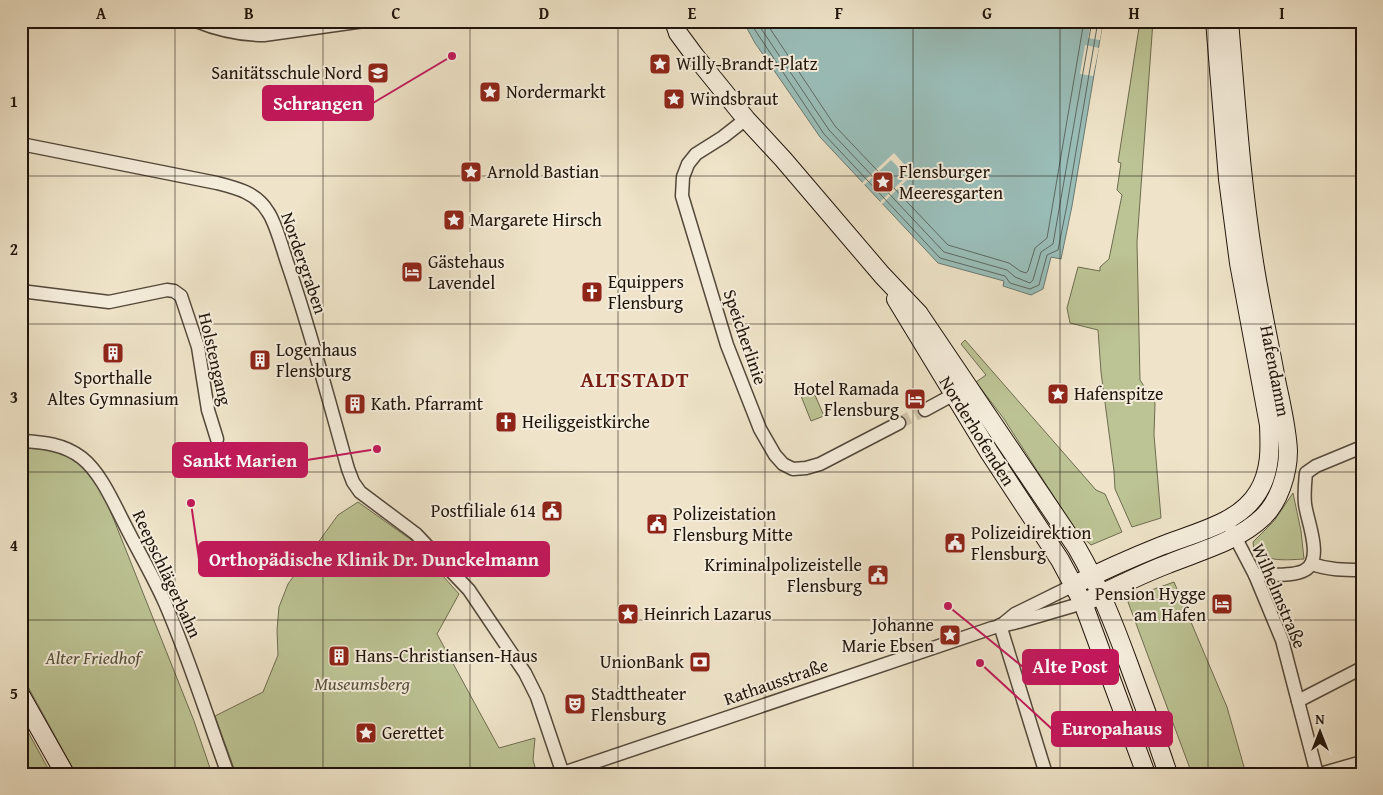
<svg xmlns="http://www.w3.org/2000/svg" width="1383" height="795" font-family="'Gentium Book Plus',serif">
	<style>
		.green { fill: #bcc394; stroke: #6e6c50 }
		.water { fill: #9abeb9; stroke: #697a73 }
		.pier { fill: #efe4c9 }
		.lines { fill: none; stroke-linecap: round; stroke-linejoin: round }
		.shore { stroke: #5c6962; stroke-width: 1 }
		.street-tunnel { stroke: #d0c5ac; stroke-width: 12; stroke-dasharray: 12 6; stroke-linecap: butt }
		.street-casing { stroke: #53483a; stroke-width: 15 }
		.secondary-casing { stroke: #1f140b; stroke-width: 20 }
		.street { stroke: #f5eddc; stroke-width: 12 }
		.secondary { stroke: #f5eddc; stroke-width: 18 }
		.grid { fill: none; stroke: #1f140b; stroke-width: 1; stroke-opacity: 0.55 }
		.labels { text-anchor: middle; stroke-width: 4; stroke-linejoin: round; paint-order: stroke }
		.poi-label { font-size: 18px; fill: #1f140b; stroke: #f5eddc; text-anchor: start }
		.street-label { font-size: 18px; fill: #1f140b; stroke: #f5eddc }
		.park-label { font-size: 18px; font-style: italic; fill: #56513b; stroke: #f5eddc }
		.district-label { font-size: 22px; font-weight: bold; letter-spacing: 1px; fill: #7a1f14; stroke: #f5eddc }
		.leader { fill: none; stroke: #c2185b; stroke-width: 2 }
		.callout-dot { fill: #c2185b; stroke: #f5eddc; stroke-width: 2 }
		.callout { fill: #c2185b; stroke: #c2185b; stroke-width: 2 }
		.callout-label { font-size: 19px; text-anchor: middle; font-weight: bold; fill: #fff }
		.neatline { fill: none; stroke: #1f140b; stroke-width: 2 }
		.grid-label { font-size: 16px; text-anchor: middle; font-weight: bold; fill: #1f140b }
	</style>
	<rect width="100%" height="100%" fill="#efe4c9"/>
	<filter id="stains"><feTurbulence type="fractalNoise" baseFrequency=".004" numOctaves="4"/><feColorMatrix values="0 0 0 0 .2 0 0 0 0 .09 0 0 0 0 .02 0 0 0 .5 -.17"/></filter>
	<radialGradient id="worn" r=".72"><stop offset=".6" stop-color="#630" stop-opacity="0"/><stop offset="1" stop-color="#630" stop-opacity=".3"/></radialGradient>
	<g class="green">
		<path d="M1140 21H1153L1137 242 1140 380 1155 403 1154 435 1161 518 1132 527 1115 489 1114 471 1101 372 1098 330 1070 323 1067 308 1078 267 1100 271V267L1109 259 1122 195 1117 190 1121 163 1118 162Z"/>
		<path d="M965 340 1096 490 1105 494 1122 532 1091 545 1076 531 1004 419 976 382 986 375 961 344Z"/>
		<path d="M811 386 824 416 811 421 799 391Z"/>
		<path d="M21 446 67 452 89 474 104 495 194 721 212 774H76L21 674Z"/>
		<path d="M1293 493 1301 531 1304 559C1286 560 1269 562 1254 551L1253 542 1274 521Z"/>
		<path d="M358 502 410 539 459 594 437 634 499 748 535 738 533 760 537 774H236L215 716 263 692 278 655 277 630 279 607 288 584 338 515Z"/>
		<path d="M1174 582 1227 707 1246 774H1192L1128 602 1132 597Z"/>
		<path d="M21 719 51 774H21Z"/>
	</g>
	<path class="water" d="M743 21H1103L1072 206 1061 259 1051 257 1043 289 1031 295 1003 286 1004 281 938 263 820 137 755 43Z"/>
	<g class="pier">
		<path d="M1091 21H1103L1100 40 1088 38Z"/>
		<path d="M1085 45 1099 48 1093 76 1080 74Z"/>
		<path d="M894 153 913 174 882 204 880 202 907 176 891 160 864 185 862 183Z"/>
	</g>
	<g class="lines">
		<g class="shore">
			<path d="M749 21 824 134 940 258 1005 276 1010 283 1030 289 1039 285 1047 255 1058 250 1067 205 1098 21"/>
			<path d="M756 21 829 130 944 252 1007 270 1015 277 1030 283 1033 280 1041 252 1053 244 1092 21"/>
			<path d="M765 21 835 126 948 245 1009 263 1020 271 1026 273 1028 271 1035 248 1047 238 1084 21"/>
		</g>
		<path class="street-tunnel" d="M899 423 925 410"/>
		<g class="street-casing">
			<g id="street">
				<path d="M196 21C218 30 241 35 264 35L364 21"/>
				<path d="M746 119 723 137 696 154 688 164 683 177 682 196 727 345 760 429 775 455 783 464 793 469 806 468 820 464 899 423"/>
				<path d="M21 144 217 183C237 188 257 193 268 212 276 223 283 251 288 265 311 332 329 401 348 469L353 482 360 492 416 534 469 590 525 673 537 697 563 774"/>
				<path d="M21 291 109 302 167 290 174 291 181 296 198 347 208 410 217 439"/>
				<path d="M925 410 960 391"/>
				<path d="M21 441C43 442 64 444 82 458 101 473 114 504 125 525 138 551 153 576 165 603 189 658 207 717 228 774"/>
				<path d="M1231 529 1255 575 1282 640 1317 774"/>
				<path d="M1312 564C1329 570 1344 570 1362 570"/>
				<path d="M1255 575C1268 574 1294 577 1305 570 1324 559 1307 521 1305 504 1304 494 1305 483 1306 473L1316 466 1362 447"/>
				<path d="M1004 623 1015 614 1074 585"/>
				<path d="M1000 625 1046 774"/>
				<path d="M1298 701 1362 668"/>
				<path d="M563 773 992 628 1018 622 1083 603"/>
				<path d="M1320 774 1362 762"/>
			</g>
		</g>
		<g class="secondary-casing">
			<g id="secondary">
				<path d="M674 21 678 33 695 56 746 119 783 159 882 275 919 314 1077 548C1099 586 1114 624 1129 665 1142 701 1156 737 1168 774"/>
				<path d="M896 299 989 452 1060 560 1083 603 1146 774"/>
				<path d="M1074 585C1102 571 1131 558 1161 546 1193 533 1239 524 1258 492 1271 471 1270 448 1269 425L1239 263 1228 179 1215 21"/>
				<path d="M1083 603C1111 589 1139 575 1168 564 1200 551 1238 541 1263 517 1279 502 1288 473 1288 451 1287 428 1281 404 1276 380 1269 341 1260 301 1254 262 1241 182 1236 101 1229 21"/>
				<path d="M21 696 65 774"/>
			</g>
		</g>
		<use href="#street" class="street"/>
		<use href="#secondary" class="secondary"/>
	</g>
	<path class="grid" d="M175 21V774M323 21V774M470 21V774M618 21V774M765 21V774M913 21V774M1060 21V774M1208 21V774M21 176H1362M21 324H1362M21 472H1362M21 620H1362"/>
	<defs>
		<g id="sight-square" transform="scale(1.125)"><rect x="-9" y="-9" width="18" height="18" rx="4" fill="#8f2418" stroke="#f5eddc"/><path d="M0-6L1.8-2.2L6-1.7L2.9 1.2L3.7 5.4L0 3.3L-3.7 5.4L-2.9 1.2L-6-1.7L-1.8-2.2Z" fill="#fff"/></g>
		<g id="school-square" transform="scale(1.125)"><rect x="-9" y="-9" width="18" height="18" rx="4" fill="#8f2418" stroke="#f5eddc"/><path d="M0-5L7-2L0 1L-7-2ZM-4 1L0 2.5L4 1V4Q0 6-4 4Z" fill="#fff"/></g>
		<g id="hotel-square" transform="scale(1.125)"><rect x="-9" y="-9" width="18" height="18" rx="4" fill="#8f2418" stroke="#f5eddc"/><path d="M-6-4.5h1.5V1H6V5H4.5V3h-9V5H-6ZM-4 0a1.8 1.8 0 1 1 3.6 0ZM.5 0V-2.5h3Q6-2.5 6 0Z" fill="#fff"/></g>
		<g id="church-square" transform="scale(1.125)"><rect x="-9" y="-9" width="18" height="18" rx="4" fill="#8f2418" stroke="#f5eddc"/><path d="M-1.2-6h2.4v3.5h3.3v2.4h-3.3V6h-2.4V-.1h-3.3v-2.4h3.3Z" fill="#fff"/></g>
		<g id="building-square" transform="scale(1.125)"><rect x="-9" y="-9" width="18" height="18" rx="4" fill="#8f2418" stroke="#f5eddc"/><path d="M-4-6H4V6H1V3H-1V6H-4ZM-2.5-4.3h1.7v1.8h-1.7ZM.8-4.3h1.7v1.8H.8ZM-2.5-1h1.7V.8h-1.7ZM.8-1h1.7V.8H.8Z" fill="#fff"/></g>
		<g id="civic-square" transform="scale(1.125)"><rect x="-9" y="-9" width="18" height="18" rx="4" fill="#8f2418" stroke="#f5eddc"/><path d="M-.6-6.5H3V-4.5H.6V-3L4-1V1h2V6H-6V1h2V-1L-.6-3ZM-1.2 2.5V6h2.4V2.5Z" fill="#fff"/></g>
		<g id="bank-square" transform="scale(1.125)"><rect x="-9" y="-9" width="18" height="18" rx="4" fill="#8f2418" stroke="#f5eddc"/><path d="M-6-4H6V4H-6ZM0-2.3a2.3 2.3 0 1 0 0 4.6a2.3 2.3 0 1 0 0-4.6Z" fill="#fff"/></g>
		<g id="theatre-square" transform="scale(1.125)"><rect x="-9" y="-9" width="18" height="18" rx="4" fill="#8f2418" stroke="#f5eddc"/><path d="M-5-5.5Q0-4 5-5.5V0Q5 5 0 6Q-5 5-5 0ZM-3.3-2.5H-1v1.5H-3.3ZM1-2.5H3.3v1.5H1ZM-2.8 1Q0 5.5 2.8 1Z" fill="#fff"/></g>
	</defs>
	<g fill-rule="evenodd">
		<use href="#sight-square" x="660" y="64"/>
		<use href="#school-square" x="378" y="73"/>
		<use href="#sight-square" x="490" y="92"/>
		<use href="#sight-square" x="674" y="99"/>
		<use href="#sight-square" x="471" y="172"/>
		<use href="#sight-square" x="883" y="182"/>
		<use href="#sight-square" x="454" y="220"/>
		<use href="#hotel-square" x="412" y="272"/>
		<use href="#church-square" x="592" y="292"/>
		<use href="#building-square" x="113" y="353"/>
		<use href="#building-square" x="260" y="360"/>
		<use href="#sight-square" x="1058" y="394"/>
		<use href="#hotel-square" x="915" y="399"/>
		<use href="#building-square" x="355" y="404"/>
		<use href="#church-square" x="506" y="422"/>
		<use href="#civic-square" x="552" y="511"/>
		<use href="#civic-square" x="657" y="524"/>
		<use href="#civic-square" x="955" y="543"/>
		<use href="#civic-square" x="878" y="575"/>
		<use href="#hotel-square" x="1222" y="604"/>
		<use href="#sight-square" x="628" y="614"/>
		<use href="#sight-square" x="950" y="635"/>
		<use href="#building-square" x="339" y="656"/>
		<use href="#bank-square" x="700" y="662"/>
		<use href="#theatre-square" x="575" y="704"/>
		<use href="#sight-square" x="366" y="733"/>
	</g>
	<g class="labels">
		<g class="poi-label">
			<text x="676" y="70">Willy-Brandt-Platz</text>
			<text x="362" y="79" text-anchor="end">Sanitätsschule Nord</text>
			<text x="506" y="98">Nordermarkt</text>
			<text x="690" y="105">Windsbraut</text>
			<text x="487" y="178">Arnold Bastian</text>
			<text x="899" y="178">Flensburger<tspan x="899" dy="21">Meeresgarten</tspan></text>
			<text x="470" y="226">Margarete Hirsch</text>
			<text x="428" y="268">Gästehaus<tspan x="428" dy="21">Lavendel</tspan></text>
			<text x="608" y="288">Equippers<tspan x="608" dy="21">Flensburg</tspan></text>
			<text x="276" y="356">Logenhaus<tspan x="276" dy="21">Flensburg</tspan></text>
			<text x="113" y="384" text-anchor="middle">Sporthalle<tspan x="113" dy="21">Altes Gymnasium</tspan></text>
			<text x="899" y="395" text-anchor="end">Hotel Ramada<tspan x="899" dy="21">Flensburg</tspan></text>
			<text x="1074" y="400">Hafenspitze</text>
			<text x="371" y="410">Kath. Pfarramt</text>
			<text x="522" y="428">Heiliggeistkirche</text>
			<text x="536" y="517" text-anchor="end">Postfiliale 614</text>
			<text x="673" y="520">Polizeistation<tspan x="673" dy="21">Flensburg Mitte</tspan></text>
			<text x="971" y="539">Polizeidirektion<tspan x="971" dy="21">Flensburg</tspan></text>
			<text x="862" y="571" text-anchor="end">Kriminalpolizeistelle<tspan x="862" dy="21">Flensburg</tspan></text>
			<text x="1206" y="600" text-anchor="end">Pension Hygge<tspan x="1206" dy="21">am Hafen</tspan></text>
			<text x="644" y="620">Heinrich Lazarus</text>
			<text x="934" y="631" text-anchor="end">Johanne<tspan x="934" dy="21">Marie Ebsen</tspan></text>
			<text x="355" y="662">Hans-Christiansen-Haus</text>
			<text x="684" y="668" text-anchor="end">UnionBank</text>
			<text x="591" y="700">Stadttheater<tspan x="591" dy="21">Flensburg</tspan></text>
			<text x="382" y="739">Gerettet</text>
		</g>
		<g class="street-label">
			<text transform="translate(304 263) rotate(71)" y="6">Nordergraben</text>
			<text transform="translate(745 337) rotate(71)" y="6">Speicherlinie</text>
			<text transform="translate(215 359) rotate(77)" y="6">Holstengang</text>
			<text transform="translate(1275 371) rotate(79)" y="6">Hafendamm</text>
			<text transform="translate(977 431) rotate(58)" y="6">Norderhofenden</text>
			<text transform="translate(167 574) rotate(65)" y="6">Reepschlägerbahn</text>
			<text transform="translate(1279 596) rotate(67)" y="6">Wilhelmstraße</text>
			<text transform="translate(776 682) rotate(-19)" y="6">Rathausstraße</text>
		</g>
		<g class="park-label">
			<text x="93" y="664">Alter Friedhof</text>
			<text x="362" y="690">Museumsberg</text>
		</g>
		<g class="district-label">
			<text x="635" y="387">ALTSTADT</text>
		</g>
	</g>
	<path class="leader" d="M452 56L373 103M377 449L307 460M191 503L199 559M948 606L1023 667M980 663L1052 729"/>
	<g class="callout-dot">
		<circle cx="452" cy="56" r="5"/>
		<circle cx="377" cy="449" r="5"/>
		<circle cx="191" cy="503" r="5"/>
		<circle cx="948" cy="606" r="5"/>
		<circle cx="980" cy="663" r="5"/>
	</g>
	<g class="callout">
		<rect x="263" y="86" width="110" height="34" rx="5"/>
		<rect x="173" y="443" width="134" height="34" rx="5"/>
		<rect x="199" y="542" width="350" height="34" rx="5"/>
		<rect x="1023" y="650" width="95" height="34" rx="5"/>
		<rect x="1052" y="712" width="120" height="34" rx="5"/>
	</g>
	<g class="callout-label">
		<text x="318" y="110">Schrangen</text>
		<text x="240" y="467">Sankt Marien</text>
		<text x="374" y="566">Orthopädische Klinik Dr. Dunckelmann</text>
		<text x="1070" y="673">Alte Post</text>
		<text x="1112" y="735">Europahaus</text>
	</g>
	<rect width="1383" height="795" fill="none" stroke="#efe4c9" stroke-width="55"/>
	<g transform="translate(1320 732)" stroke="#f5eddc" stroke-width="4" paint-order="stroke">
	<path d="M0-4L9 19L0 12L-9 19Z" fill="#1f140b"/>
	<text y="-8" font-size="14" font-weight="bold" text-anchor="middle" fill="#1f140b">N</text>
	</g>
	<rect x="28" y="28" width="1328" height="740" class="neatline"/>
	<g class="grid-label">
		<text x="101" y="19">A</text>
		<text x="249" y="19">B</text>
		<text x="396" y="19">C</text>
		<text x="544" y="19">D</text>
		<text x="692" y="19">E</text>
		<text x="839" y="19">F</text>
		<text x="987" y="19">G</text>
		<text x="1134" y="19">H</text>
		<text x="1282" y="19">I</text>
		<text x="14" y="107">1</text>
		<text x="14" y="255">2</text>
		<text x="14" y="403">3</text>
		<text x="14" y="551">4</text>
		<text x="14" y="699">5</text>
	</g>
	<rect width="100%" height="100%" filter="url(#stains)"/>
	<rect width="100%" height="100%" fill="url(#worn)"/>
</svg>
